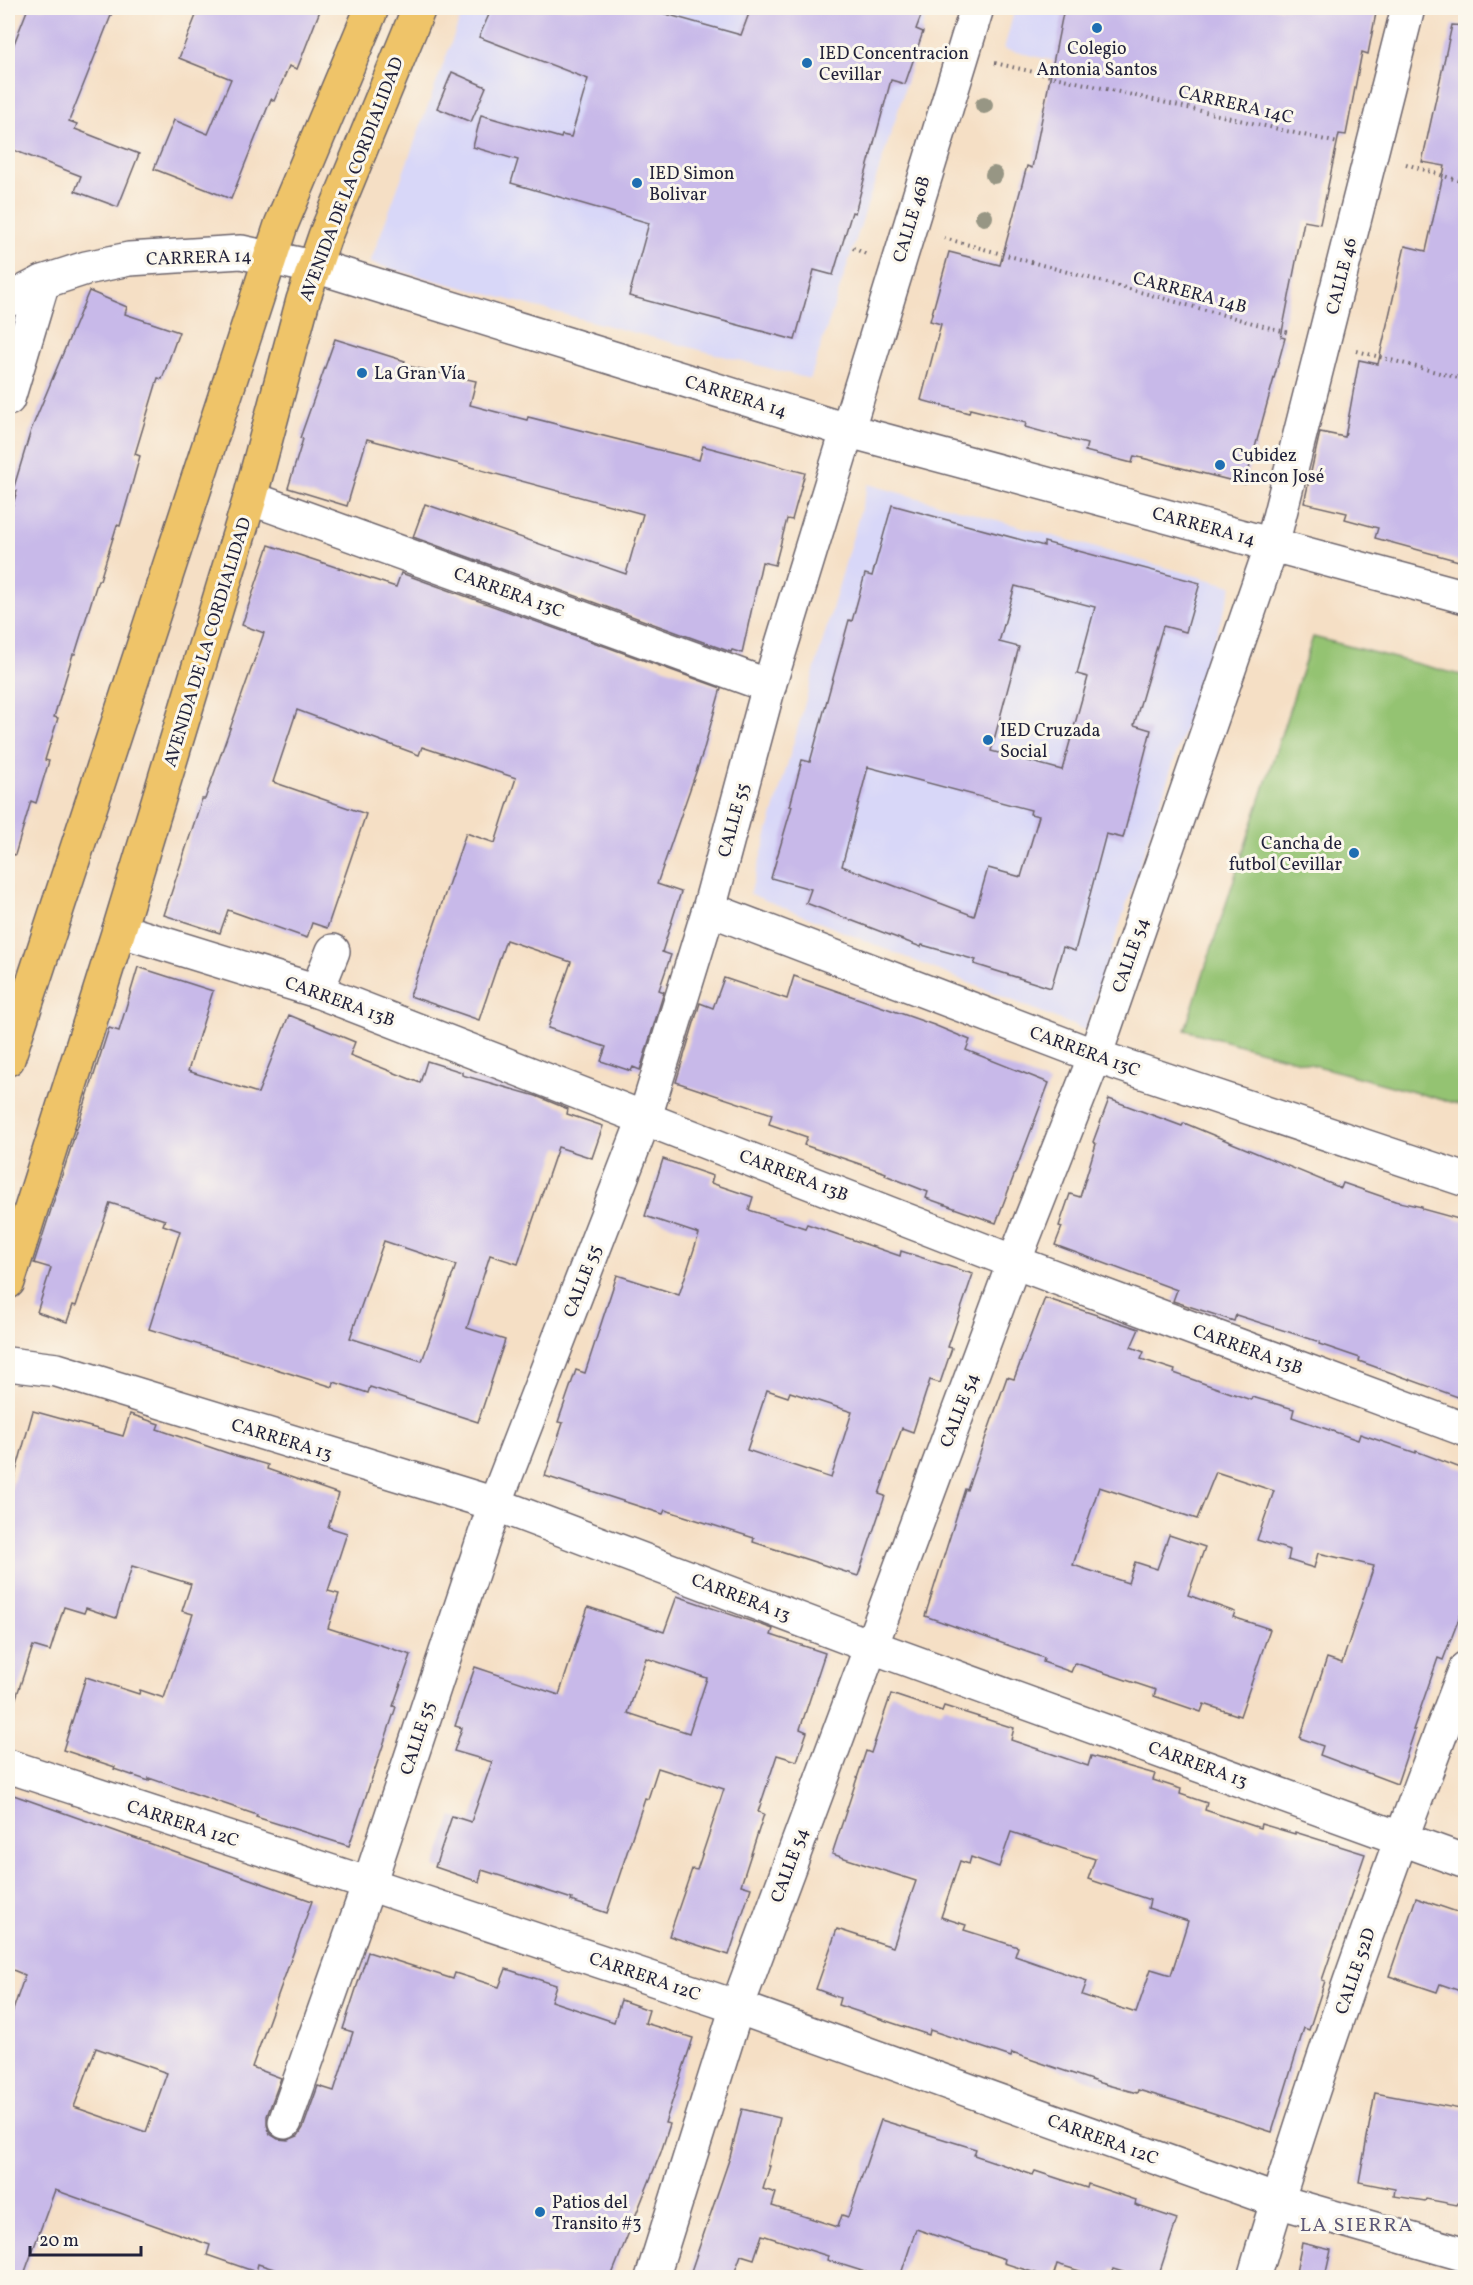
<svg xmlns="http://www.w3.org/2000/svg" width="1473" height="2285" font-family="Vollkorn,serif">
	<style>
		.built { fill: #d8d7f8 }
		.green { fill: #94c372; stroke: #5b7256; stroke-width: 1.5 }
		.building { fill: #c8b9e9; fill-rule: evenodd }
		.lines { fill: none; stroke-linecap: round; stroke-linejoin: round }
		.minor-casing { stroke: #6c646b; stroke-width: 36 }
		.major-casing { stroke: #6c646b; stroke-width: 36 }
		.path { stroke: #6c646b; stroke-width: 4; stroke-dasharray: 1.5 4.5; stroke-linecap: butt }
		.minor { stroke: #fff; stroke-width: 33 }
		.major { stroke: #efc469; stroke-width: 33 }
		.tree { fill: #979684 }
		.poi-dot { fill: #1f6fb2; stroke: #fbf7ec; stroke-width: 2 }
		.labels { text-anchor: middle; stroke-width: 6; stroke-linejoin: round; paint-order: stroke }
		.poi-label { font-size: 18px; fill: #22223b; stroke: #fbf7ec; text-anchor: start }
		.street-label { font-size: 18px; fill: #22223b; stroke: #fbf7ec }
		.neighbourhood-label { font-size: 20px; letter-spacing: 1.5px; fill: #5c5778; stroke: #fbf7ec }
	</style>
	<rect width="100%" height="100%" fill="#fbf7ec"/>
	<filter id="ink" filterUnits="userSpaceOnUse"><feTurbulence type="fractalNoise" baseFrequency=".0167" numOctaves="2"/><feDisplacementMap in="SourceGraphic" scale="12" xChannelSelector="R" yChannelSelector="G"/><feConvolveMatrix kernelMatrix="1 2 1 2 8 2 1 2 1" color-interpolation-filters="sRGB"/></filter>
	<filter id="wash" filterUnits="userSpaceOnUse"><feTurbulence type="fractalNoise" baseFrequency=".008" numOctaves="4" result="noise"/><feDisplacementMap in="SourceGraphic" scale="24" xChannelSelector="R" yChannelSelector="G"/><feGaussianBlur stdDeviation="1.35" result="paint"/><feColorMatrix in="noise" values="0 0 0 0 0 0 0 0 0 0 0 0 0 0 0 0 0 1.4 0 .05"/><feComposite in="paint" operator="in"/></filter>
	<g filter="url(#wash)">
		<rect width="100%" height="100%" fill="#f5dfc5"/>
		<g class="built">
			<path d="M464 8H928L896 118 810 379 370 263Z"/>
			<path d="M1015 8H1190L1172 89 1004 49Z"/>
			<path d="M868 484 1232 586 1085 1030 750 894Z"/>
		</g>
		<path class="green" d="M1313 637 1465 676V1106L1185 1030Z"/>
		<g id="blocks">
			<g class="building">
				<path d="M28 8H114L69 121 77 124 75 129 139 154 118 207 75 191 81 176 8 148V59Z"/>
				<path d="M199 8H321L297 69 289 66 274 101 271 99 231 199 154 169 174 120 208 134 231 79 179 58Z"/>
				<path d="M492 8H644L741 35 751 8H924L916 29 923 32 905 84 891 80 855 213 852 212 833 275 814 270 795 340 629 296 649 223 511 183 518 160 473 147 481 115 561 138 562 135 571 137 588 79 479 37Z"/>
				<path d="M1064 8H1377L1368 54 1362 52 1346 135 1339 134 1320 224 1304 221 1281 337 1285 338 1245 484 1134 456 1132 463 1085 451 1087 444 1025 427 1026 423 970 409 969 413 921 400 941 324 930 321 949 252 1000 265 1027 166 1032 168Z"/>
				<path d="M1452 25 1466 26V563L1375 538 1378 528 1345 519 1347 513 1304 503 1320 432 1345 437 1359 360 1378 364 1405 246 1426 251 1445 166 1422 162Z"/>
				<path d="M452 72 486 87 471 122 437 108Z"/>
				<path d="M89 291 127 307 125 314 179 332 162 379 158 378 135 454 140 456 129 495 120 526 117 525 100 580H98L75 654H73L54 717 58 718 45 760 49 761 36 803 31 801 15 855 8 854V520L17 491 13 490 31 430Z"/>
				<path d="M335 339 405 361 403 365 476 381 470 405 527 420 528 417 699 460 703 446 805 473 792 520 787 519 775 565 762 562 742 653 732 650 731 652 413 537 425 504 626 574 643 514 367 439 347 506 288 488 303 439 300 438Z"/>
				<path d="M892 505 1044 546V542L1200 583 1186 632 1163 626 1134 725 1151 730 1123 838 1106 834 1075 951 1063 947 1051 988 974 964 976 960 922 945 921 947 806 903 811 889 771 878 792 806H790L802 760 810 762 849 620 852 621 865 574 872 576ZM1015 586 1095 607 1077 674 1088 677 1062 770 991 751 1019 647 999 642ZM868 767 1031 810 1030 814 1039 816 1021 877 988 868 974 916 842 866Z"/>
				<path d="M269 545 396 587 401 573 721 688 703 752 657 884 681 892 662 952 671 955 659 990 664 992 640 1070 633 1067 631 1071 601 1061 606 1047 548 1028 571 962 506 940 479 1020 410 996 466 833 495 843 516 778 422 747 419 755 297 710 273 782 366 814 327 928 312 923 307 938 228 910 220 933 164 915 202 799H205L264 633 242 625Z"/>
				<path d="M138 967 213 991 188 1071 258 1093 289 1015 355 1042 350 1055 420 1083 427 1061 462 1072V1075L536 1096 568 1109 567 1114 603 1126 592 1158 558 1147 518 1264 490 1255 467 1328 505 1340 478 1422 370 1387 368 1393 334 1382 333 1387 149 1329 180 1231 163 1225 165 1220 110 1203 76 1306 73 1305 67 1322 37 1312 51 1268 34 1263 109 1028 119 1031ZM384 1241 456 1265 422 1361 350 1338Z"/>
				<path d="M794 976 934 1025 970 1040 966 1050 1049 1083 996 1223 926 1198 928 1192 885 1175 886 1173 804 1145 807 1137 769 1124 772 1114 676 1082 700 1003 713 1008 724 978 787 999Z"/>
				<path d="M1109 1099 1182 1126 1184 1123 1341 1188 1343 1183 1395 1201 1422 1207V1209L1466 1221V1400L1359 1361 1360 1358 1319 1344 1320 1342 1236 1315 1234 1321 1173 1301 1177 1290 1055 1245 1062 1227 1059 1226 1070 1194 1080 1197 1096 1144 1093 1142Z"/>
				<path d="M663 1159 713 1176 711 1183 753 1197 749 1210 805 1228 807 1224 900 1256 901 1251 973 1274 948 1347 952 1348 940 1383 930 1380 913 1432 902 1428 879 1494 885 1496 858 1576 753 1542 754 1538 665 1510 663 1514 545 1476 563 1423 558 1422 576 1370 585 1373 617 1275 679 1295 699 1234 645 1216ZM767 1390 788 1397 790 1392 852 1412 831 1478 747 1450Z"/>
				<path d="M1045 1298 1139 1329 1131 1347 1144 1352 1141 1359 1175 1370 1174 1373 1251 1400 1252 1397 1294 1409 1292 1417 1358 1440 1360 1434 1416 1453V1451L1466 1470V1600L1443 1660 1438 1658 1413 1730H1415L1397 1784 1320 1755 1323 1746 1300 1738 1327 1658 1342 1663 1374 1566 1318 1553 1314 1568 1288 1560 1290 1550 1257 1540 1274 1491 1216 1472 1197 1519 1099 1487 1073 1565 1128 1583 1135 1562 1157 1569 1169 1535 1205 1547 1188 1595 1235 1612 1233 1617 1270 1629 1240 1716 1204 1704 1201 1712 1154 1696 1156 1690 1075 1663 1071 1672 1043 1662 1044 1658 925 1616 965 1489 967 1490 1007 1377 1014 1379Z"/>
				<path d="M33 1411 123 1436 130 1414 159 1424 157 1429 233 1455 268 1465 267 1469 339 1494 328 1527 347 1533 328 1591 339 1594 328 1628 411 1655 393 1706 396 1707 349 1846 256 1817 257 1815 149 1778V1781L114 1769 115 1767 63 1750 86 1677 139 1694 140 1690 164 1698 193 1614 182 1611 191 1584 132 1566 116 1618 86 1608 84 1613 64 1607 50 1651 33 1646 14 1704 8 1703V1489H11Z"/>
				<path d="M677 1596 773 1629 771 1635 825 1653 800 1729 807 1732 797 1761 777 1755 758 1812 764 1814 741 1885 751 1888 729 1955 669 1936 692 1869 697 1870 724 1789 658 1768 648 1799 645 1798 607 1913 571 1901 572 1899 482 1870 479 1882 435 1867 452 1816 471 1822 492 1762 454 1751 462 1728 455 1726 475 1667 559 1695 588 1607 664 1632ZM646 1658 707 1678 689 1733 628 1713Z"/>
				<path d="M891 1694 942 1711 944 1706 1014 1728 1011 1740 1088 1766 1091 1756 1155 1774 1153 1780 1181 1789 1180 1794 1207 1803 1205 1810 1260 1828 1261 1824 1295 1834V1832L1365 1854 1322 1980 1325 1981 1309 2030 1304 2028 1272 2132 1176 2101 1138 2090 1137 2093 1100 2083 1012 2053 1011 2057 930 2030 929 2035 838 2005 840 1998 816 1989 837 1929 893 1947 916 1881 832 1854 866 1751 871 1753ZM1011 1832 1095 1859 1088 1879 1150 1900 1148 1908 1188 1921 1171 1975 1151 1969 1136 2013 1082 1995 1087 1981 1015 1956 1018 1947 964 1930 966 1925 941 1917 960 1861 969 1864 971 1857 999 1867Z"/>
				<path d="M8 1793 312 1901 252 2067 281 2078 267 2116V2125L270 2134 278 2139 288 2140 298 2136 303 2128 318 2086 334 2091 353 2032 343 2029 368 1952 453 1979 455 1973 499 1987 506 1969 556 1985 551 2001 614 2022 621 2000 649 2010 645 2023 693 2038 665 2123 670 2124 661 2152 611 2277H299L258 2264 256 2272 207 2255 210 2245 55 2190 23 2277H8V2025L25 1975 8 1968ZM96 2048 167 2073 146 2132 74 2107Z"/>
				<path d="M1416 1898 1466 1915V1993L1440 1984 1437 1992 1389 1976Z"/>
				<path d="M1375 2093 1466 2110V2204L1458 2203 1457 2205 1426 2199 1425 2201 1394 2196 1395 2189 1359 2182Z"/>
				<path d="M742 2109 780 2118 768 2166H770L763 2189 776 2193 772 2206 838 2227 842 2215 848 2217 881 2120 976 2149 974 2155 1033 2175 1035 2171 1087 2188 1088 2184 1136 2200 1135 2205 1177 2219 1158 2277H1139L1113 2269 1110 2277H1099L1057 2264 1053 2277H1048L1004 2263 1005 2259 916 2229 900 2277H881L827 2260 828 2256 762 2235 754 2259 741 2255 733 2277H689L730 2157Z"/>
				<path d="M1302 2243 1331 2250 1325 2277H1295Z"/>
			</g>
		</g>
	</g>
	<g filter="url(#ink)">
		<use href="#blocks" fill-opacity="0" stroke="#6c646b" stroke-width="1.5"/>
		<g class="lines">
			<g class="minor-casing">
				<g id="minor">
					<path d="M8 300 43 282 86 268 129 259 241 252 328 270 846 430 1466 597"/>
					<path d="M8 399 43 282"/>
					<path d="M250 498 769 686"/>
					<path d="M709 909 1095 1056 1466 1180"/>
					<path d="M119 930 317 991 1014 1262 1466 1430"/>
					<path d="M317 991 333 951"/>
					<path d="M8 1364 57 1370 495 1504 870 1646 1466 1862"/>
					<path d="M8 1766 369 1884 737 2007 1277 2201 1466 2255"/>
					<path d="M285 2122 369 1884 495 1504 645 1117 709 909 769 686 977 8"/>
					<path d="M652 2278 737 2007 1014 1262 1095 1056 1272 545 1408 8"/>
					<path d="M1254 2278C1315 2072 1388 1868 1466 1668"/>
				</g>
			</g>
			<g class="major-casing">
				<g id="major">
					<path d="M8 1059 281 225 372 8"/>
					<path d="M8 1282 119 930 250 498 303 300 325 236 419 8"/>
				</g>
			</g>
			<g class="path">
				<path d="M995 63 1338 143"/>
				<path d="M1406 164 1466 183"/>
				<path d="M944 238 1289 333"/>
				<path d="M853 248 866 254"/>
				<path d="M1357 351 1466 380"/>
			</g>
			<use href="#minor" class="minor"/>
			<use href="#major" class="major"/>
		</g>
		<g class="tree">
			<circle cx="984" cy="105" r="9"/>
			<circle cx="994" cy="175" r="9"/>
			<circle cx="984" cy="217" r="9"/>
		</g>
	</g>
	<g class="poi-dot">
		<circle cx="1097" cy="28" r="6"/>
		<circle cx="807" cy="63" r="6"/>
		<circle cx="637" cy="183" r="6"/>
		<circle cx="362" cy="373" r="6"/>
		<circle cx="1220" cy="465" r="6"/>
		<circle cx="988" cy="740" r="6"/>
		<circle cx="1354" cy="853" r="6"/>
		<circle cx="540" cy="2212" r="6"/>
	</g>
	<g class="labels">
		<g class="poi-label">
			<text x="1097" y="54" text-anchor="middle">Colegio<tspan x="1097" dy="21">Antonia Santos</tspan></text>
			<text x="819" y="59">IED Concentracion<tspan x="819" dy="21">Cevillar</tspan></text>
			<text x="649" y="179">IED Simon<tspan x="649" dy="21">Bolivar</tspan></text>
			<text x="374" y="379">La Gran Vía</text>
			<text x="1232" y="461">Cubidez<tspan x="1232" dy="21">Rincon José</tspan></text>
			<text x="1000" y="736">IED Cruzada<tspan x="1000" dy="21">Social</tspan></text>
			<text x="1342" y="849" text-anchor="end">Cancha de<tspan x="1342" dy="21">futbol Cevillar</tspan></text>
			<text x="552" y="2208">Patios del<tspan x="552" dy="21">Transito #3</tspan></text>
		</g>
		<g class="street-label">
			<text transform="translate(1236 104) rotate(13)" y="6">CARRERA 14C</text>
			<text transform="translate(351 179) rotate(-69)" y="6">AVENIDA DE LA CORDIALIDAD</text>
			<text transform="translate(911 219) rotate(-73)" y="6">CALLE 46B</text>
			<text transform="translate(199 257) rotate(-2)" y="6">CARRERA 14</text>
			<text transform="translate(1341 276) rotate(-76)" y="6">CALLE 46</text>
			<text transform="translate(1190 292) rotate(15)" y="6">CARRERA 14B</text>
			<text transform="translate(736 396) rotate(17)" y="6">CARRERA 14</text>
			<text transform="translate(1204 526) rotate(15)" y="6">CARRERA 14</text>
			<text transform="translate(509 592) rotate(20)" y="6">CARRERA 13C</text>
			<text transform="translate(207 642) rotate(-73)" y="6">AVENIDA DE LA CORDIALIDAD</text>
			<text transform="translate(733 820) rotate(-75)" y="6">CALLE 55</text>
			<text transform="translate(1130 955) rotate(-71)" y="6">CALLE 54</text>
			<text transform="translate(340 1001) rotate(20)" y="6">CARRERA 13B</text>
			<text transform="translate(1085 1051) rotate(20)" y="6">CARRERA 13C</text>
			<text transform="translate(794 1175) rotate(21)" y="6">CARRERA 13B</text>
			<text transform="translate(582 1281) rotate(-69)" y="6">CALLE 55</text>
			<text transform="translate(1248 1349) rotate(20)" y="6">CARRERA 13B</text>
			<text transform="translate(959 1410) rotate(-69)" y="6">CALLE 54</text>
			<text transform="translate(282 1439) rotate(17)" y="6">CARRERA 13</text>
			<text transform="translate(741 1597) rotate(21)" y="6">CARRERA 13</text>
			<text transform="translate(417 1738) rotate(-72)" y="6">CALLE 55</text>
			<text transform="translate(1198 1764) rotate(20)" y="6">CARRERA 13</text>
			<text transform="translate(183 1823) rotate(18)" y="6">CARRERA 12C</text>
			<text transform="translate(789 1865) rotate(-70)" y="6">CALLE 54</text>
			<text transform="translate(1355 1971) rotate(-71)" y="6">CALLE 52D</text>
			<text transform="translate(645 1976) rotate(19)" y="6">CARRERA 12C</text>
			<text transform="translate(1103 2139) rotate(20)" y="6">CARRERA 12C</text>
		</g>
		<g class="neighbourhood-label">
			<text x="1357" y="2231">LA SIERRA</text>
		</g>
	</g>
	<rect width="1473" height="2285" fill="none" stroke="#fbf7ec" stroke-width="30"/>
	<path d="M30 2246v9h111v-9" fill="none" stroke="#22223b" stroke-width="3"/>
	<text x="39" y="2246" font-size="18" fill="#22223b" stroke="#fbf7ec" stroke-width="4.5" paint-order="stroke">20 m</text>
</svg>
